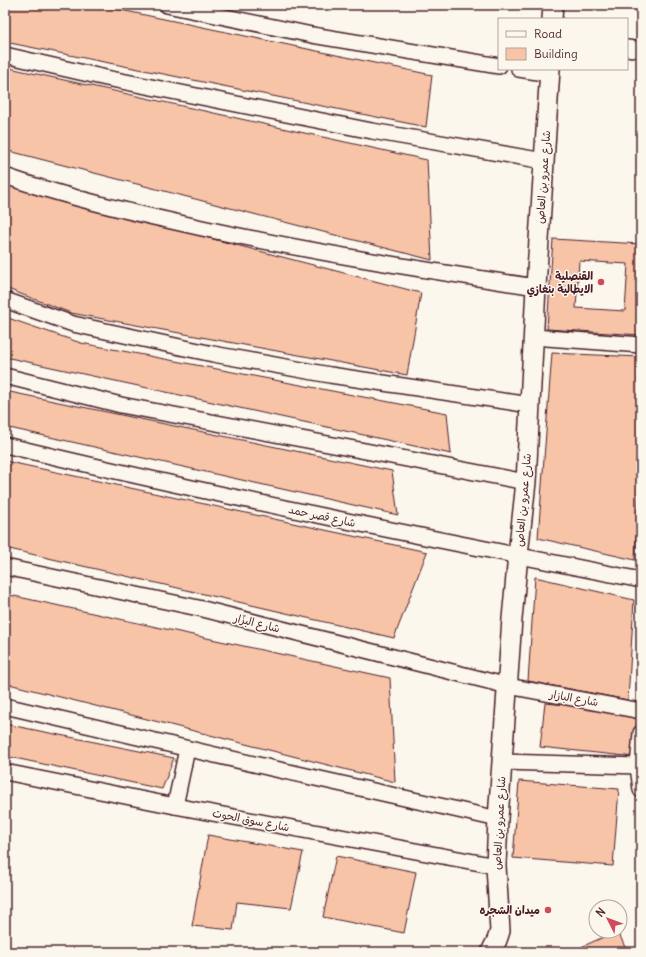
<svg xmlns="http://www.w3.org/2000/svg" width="646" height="957" font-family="Delius,'Playpen Sans Arabic',sans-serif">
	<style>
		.building { fill: #f7c4a8; stroke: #4a1f2b; fill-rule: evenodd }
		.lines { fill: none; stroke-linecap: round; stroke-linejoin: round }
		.minor-casing { stroke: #4a1f2b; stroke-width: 18 }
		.tertiary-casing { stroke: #4a1f2b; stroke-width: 22 }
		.minor { stroke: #fbf7ec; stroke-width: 15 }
		.tertiary { stroke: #fbf7ec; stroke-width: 19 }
		.poi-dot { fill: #d1495b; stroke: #fbf7ec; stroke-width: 1.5 }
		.labels { text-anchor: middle; stroke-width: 3; stroke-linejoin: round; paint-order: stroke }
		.street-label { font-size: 11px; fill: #4a1f2b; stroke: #fbf7ec }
		.poi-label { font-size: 11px; font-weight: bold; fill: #4a1f2b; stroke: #fbf7ec; text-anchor: end }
	</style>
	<rect width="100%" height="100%" fill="#fbf7ec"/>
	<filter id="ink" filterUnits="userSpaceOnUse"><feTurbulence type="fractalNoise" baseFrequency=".025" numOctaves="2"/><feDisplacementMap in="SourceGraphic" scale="8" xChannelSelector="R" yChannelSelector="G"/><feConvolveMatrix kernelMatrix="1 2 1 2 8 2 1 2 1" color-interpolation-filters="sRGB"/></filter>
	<g filter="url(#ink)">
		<g class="building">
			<path d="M5 5H97L432 75 426 127 5 42Z"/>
			<path d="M5 67 427 160 432 260 5 150Z"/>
			<path d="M5 185 421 293 407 375 71 313 5 288Z"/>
			<path d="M553 239 641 244V335L547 329ZM579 261 628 264 625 311 576 308Z"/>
			<path d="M5 317 81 343 447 413 451 454 5 357Z"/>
			<path d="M552 353 641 357V447L635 560 538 538Z"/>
			<path d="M5 391 392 471 398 515 5 427Z"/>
			<path d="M5 461 427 552 394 638 5 548Z"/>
			<path d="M535 577 634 600 628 700 528 681Z"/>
			<path d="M5 594 390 678 395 782 5 683Z"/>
			<path d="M545 703 640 712 635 757 540 747Z"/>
			<path d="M5 724 174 758 162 789 5 756Z"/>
			<path d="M519 781 619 789 613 866 513 858Z"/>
			<path d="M208 835 303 852 291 908 237 902 233 930 192 926Z"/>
			<path d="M336 856 416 872 404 933 323 917Z"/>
			<path d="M617 931H618L627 952H570Z"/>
		</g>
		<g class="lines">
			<g class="minor-casing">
				<g id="minor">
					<path d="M167 5 312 35 499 66"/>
					<path d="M627 48 641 50"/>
					<path d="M5 55 106 78 372 131 544 161"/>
					<path d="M519 69 550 74"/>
					<path d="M5 176C62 196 121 210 180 223 297 250 417 269 536 287"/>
					<path d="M5 300 73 324 213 354 330 375 530 405"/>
					<path d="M533 337 641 345"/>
					<path d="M5 376 121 405 360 450 526 482"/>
					<path d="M5 445C216 496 428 538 641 580"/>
					<path d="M5 567 203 609 508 686 641 711"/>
					<path d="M5 706 271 768 498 819"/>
					<path d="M641 733 638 766 641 790"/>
					<path d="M502 762 638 766"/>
					<path d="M5 772 175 806 496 866"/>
					<path d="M175 806 187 749"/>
				</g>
			</g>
			<g class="tertiary-casing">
				<g id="tertiary">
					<path d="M552 19 553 5"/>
					<path d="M491 952 497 940 500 931 496 866 498 819 512 619 518 555 526 482 536 287 550 69"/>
				</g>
			</g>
			<use href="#minor" class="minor"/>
			<use href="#tertiary" class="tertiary"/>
		</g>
	</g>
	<g class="poi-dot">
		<circle cx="601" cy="282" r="4"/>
		<circle cx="548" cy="910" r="4"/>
	</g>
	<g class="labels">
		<g class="street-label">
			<text transform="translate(543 177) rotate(-86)" y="4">شارع عمرو بن العاص</text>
			<text transform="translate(523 500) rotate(-85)" y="4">شارع عمرو بن العاص</text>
			<text transform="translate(322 516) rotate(12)" y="4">شارع قصر حمد</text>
			<text transform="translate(257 623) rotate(14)" y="4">شارع البزّار</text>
			<text transform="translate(574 698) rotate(10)" y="4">شارع البازار</text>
			<text transform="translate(251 820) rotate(11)" y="4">شارع سوق الحوت</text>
			<text transform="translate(499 823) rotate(-87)" y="4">شارع عمرو بن العاص</text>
		</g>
		<g class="poi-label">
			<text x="593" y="280">القنصلية<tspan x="593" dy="13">الايطالية بنغازي</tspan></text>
			<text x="540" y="914">ميدان الشجره</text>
		</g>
	</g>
	<rect width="646" height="957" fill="none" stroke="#fbf7ec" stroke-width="20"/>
	<rect x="10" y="10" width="626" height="937" fill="none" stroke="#4a1f2b" stroke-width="1.5" filter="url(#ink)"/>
	<rect x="498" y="18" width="130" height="52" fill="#fbf7ec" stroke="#b4a19f"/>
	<rect x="506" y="31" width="20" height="6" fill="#fbf7ec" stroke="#b4a19f"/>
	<text x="534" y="38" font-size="12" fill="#4a1f2b">Road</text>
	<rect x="506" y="48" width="20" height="12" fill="#f7c4a8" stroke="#b4a19f"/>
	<text x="534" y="58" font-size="12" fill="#4a1f2b">Building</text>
	<g transform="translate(608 919) rotate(312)"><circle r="19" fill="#fbf7ec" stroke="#b4a19f"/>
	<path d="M0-3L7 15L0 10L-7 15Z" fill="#d1495b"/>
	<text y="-6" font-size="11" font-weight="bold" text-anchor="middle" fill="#4a1f2b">N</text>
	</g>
</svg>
